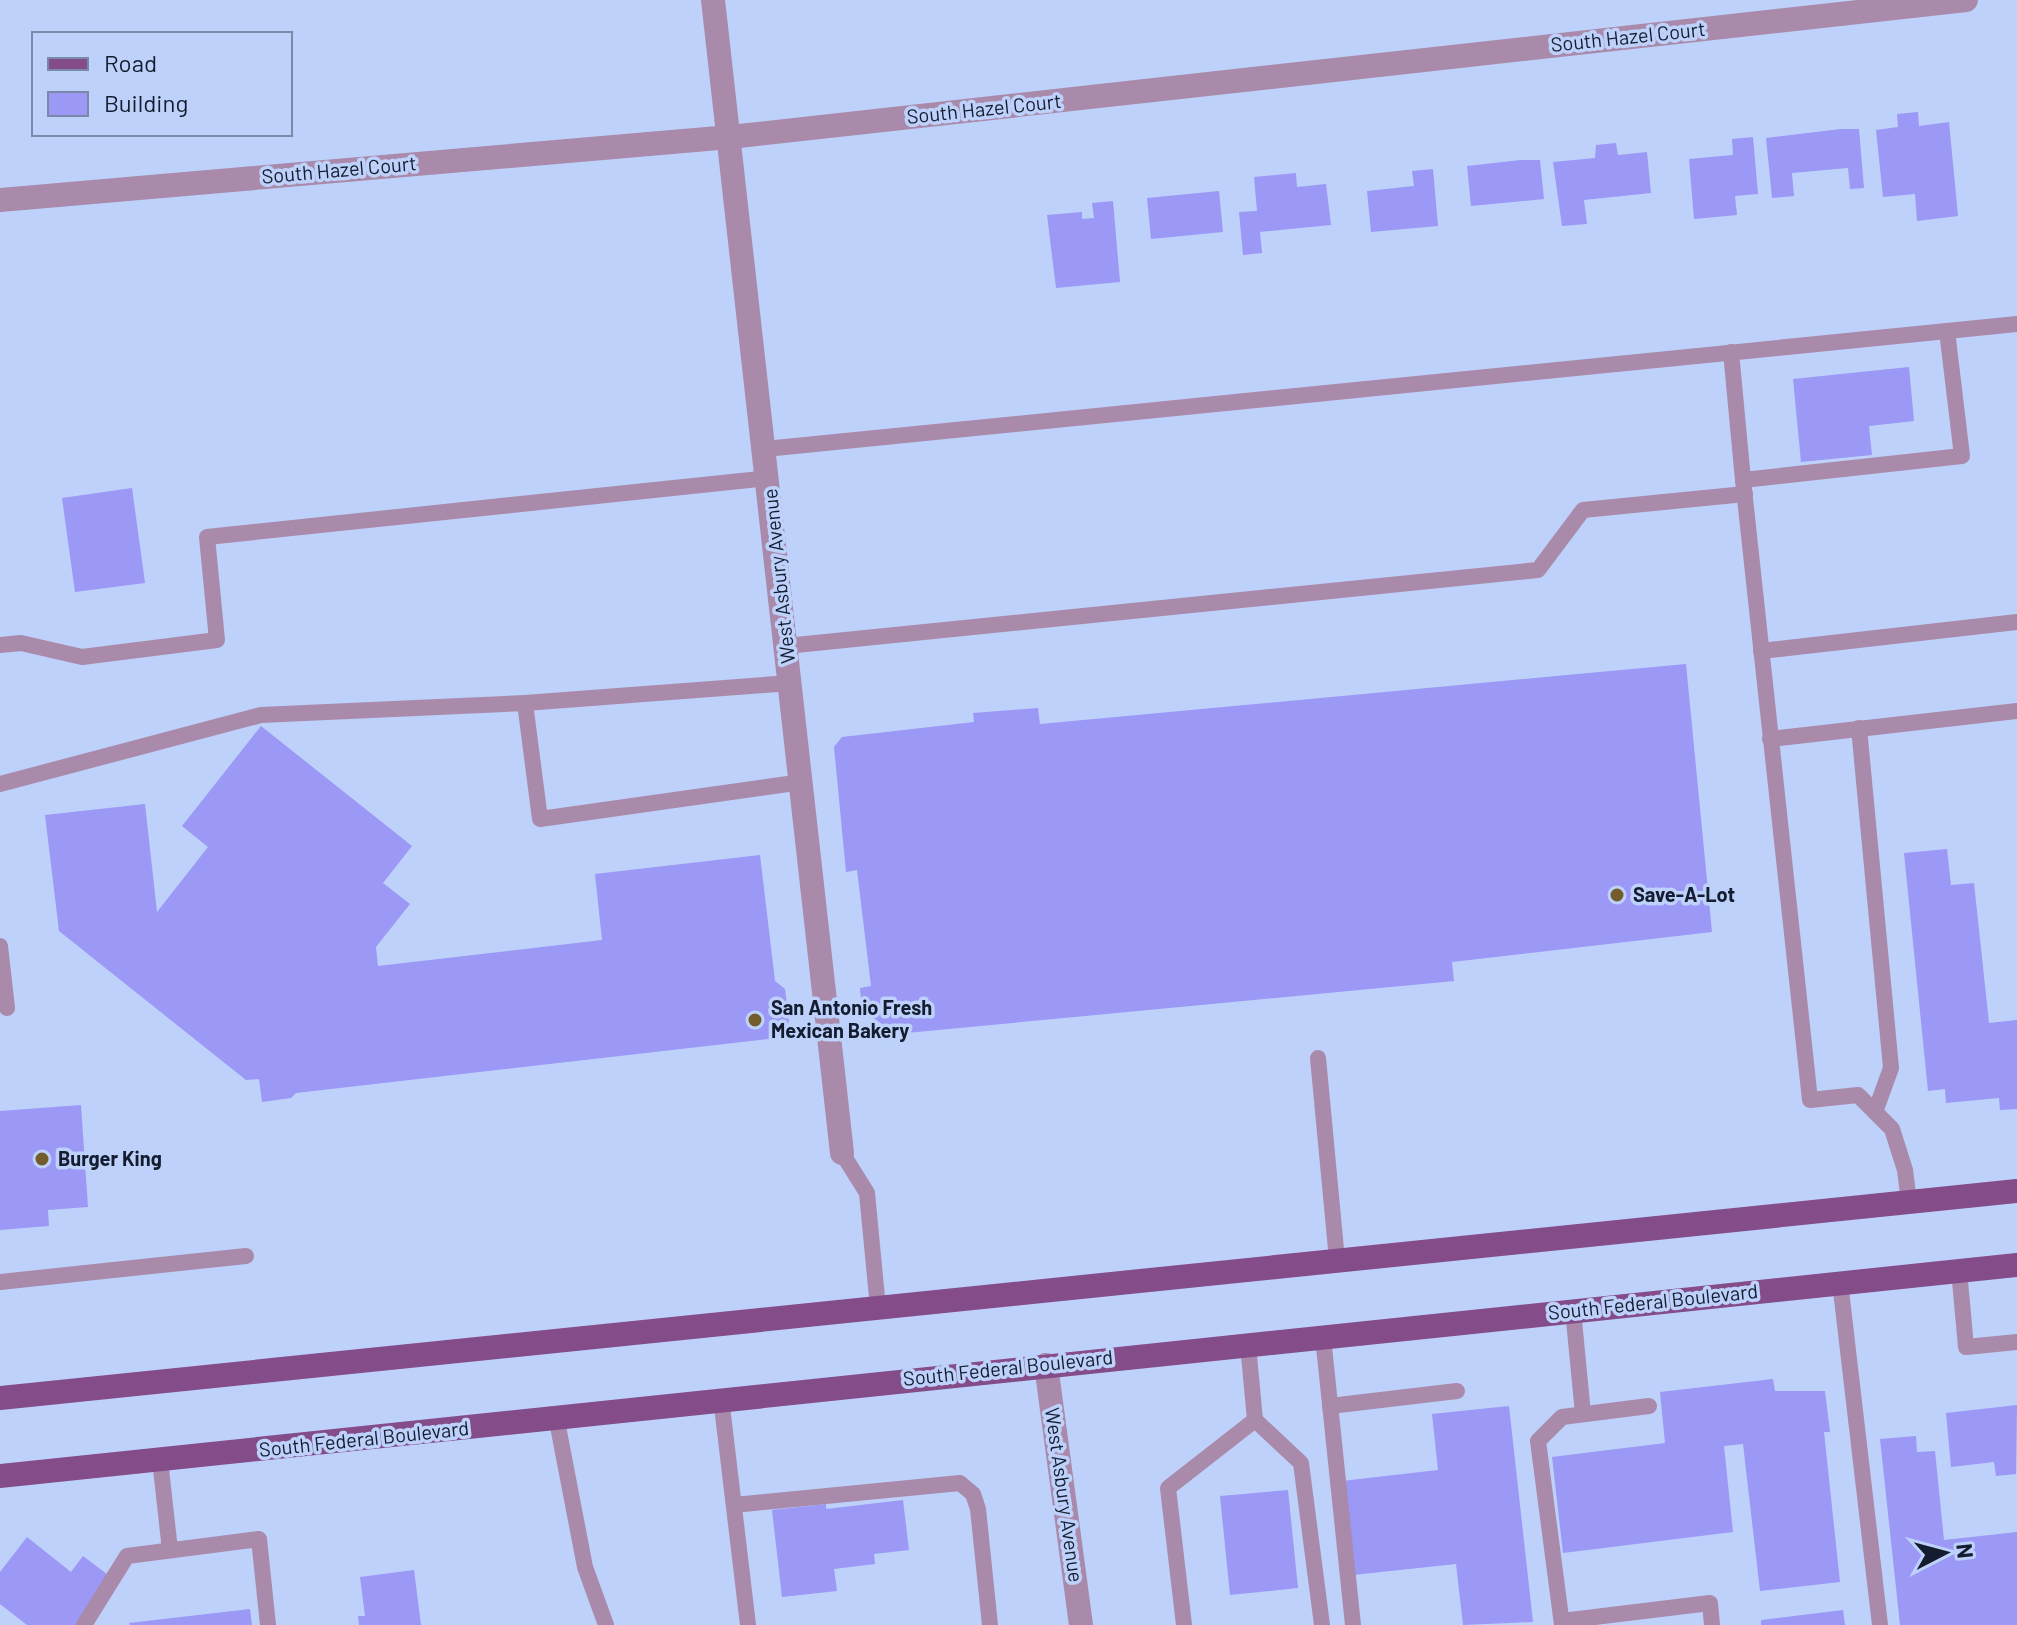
<svg xmlns="http://www.w3.org/2000/svg" width="2017" height="1625" font-family="Barlow,sans-serif">
	<style>
		.building { fill: #9c98f6 }
		.lines { fill: none; stroke-linecap: round; stroke-linejoin: round }
		.lane { stroke: #a98aab; stroke-width: 16 }
		.street { stroke: #a98aab; stroke-width: 24 }
		.primary { stroke: #854c8a; stroke-width: 24 }
		.poi-dot { fill: #735c2c; stroke: #bdd1fa; stroke-width: 3 }
		.labels { text-anchor: middle; stroke-width: 7; stroke-linejoin: round; paint-order: stroke }
		.street-label { font-size: 20px; fill: #141d2f; stroke: #bdd1fa }
		.poi-label { font-size: 20px; font-weight: bold; fill: #141d2f; stroke: #bdd1fa; text-anchor: start }
	</style>
	<rect width="100%" height="100%" fill="#bdd1fa"/>
	<g class="building">
		<path d="M1918 112 1919 126 1949 122 1958 216 1917 221 1915 194 1883 197 1876 130 1898 127 1897 114Z"/>
		<path d="M1841 129H1859L1864 188 1850 189 1848 168 1792 173 1794 196 1772 198 1766 138Z"/>
		<path d="M1753 137 1758 194 1735 196 1737 215 1694 219 1689 159 1733 155 1732 139Z"/>
		<path d="M1616 143 1618 155 1647 152 1651 193 1584 200 1587 224 1562 226 1553 162 1595 158 1596 145Z"/>
		<path d="M1521 160H1540L1544 199 1471 206 1467 166Z"/>
		<path d="M1433 169 1438 226 1371 232 1367 191 1414 186 1412 171Z"/>
		<path d="M1296 173 1297 187 1326 184 1331 225 1260 232 1262 253 1243 255 1239 212 1257 211 1254 177Z"/>
		<path d="M1219 191 1223 232 1151 239 1147 198Z"/>
		<path d="M1113 201 1120 282 1056 288 1047 215 1082 212V219L1094 218 1092 203Z"/>
		<path d="M1909 367 1914 421 1869 426 1872 455 1801 462 1793 379Z"/>
		<path d="M132 488 145 583 75 592 62 498Z"/>
		<path d="M1686 664 1712 932 1452 962 1454 981 896 1034 862 1010 860 988 871 986 857 870 846 872 834 747 842 737 974 722 973 713 1038 708 1040 724Z"/>
		<path d="M261 726 412 846 383 883 410 904 376 947 378 966 602 940 595 874 760 855 775 981 785 989 789 1022 777 1038 296 1093 291 1098 262 1102 259 1079 246 1080 59 931 45 815 145 804 157 912 208 847 182 826Z"/>
		<path d="M1947 849 1951 885 1974 883 1989 1023 2017 1020V1109L2000 1110 1999 1098 1946 1103 1945 1089 1928 1091 1904 853Z"/>
		<path d="M81 1105 88 1207 48 1210 49 1226 0 1230V1111Z"/>
		<path d="M1773 1379 1775 1391H1825L1830 1432H1824L1840 1582 1760 1591 1743 1444 1724 1446 1733 1532 1563 1553 1552 1457 1665 1443 1660 1392Z"/>
		<path d="M2017 1405 2016 1474 1996 1476 1994 1462 1951 1467 1946 1413Z"/>
		<path d="M1509 1406 1533 1622 1463 1625 1456 1564 1353 1575 1342 1481 1438 1470 1432 1414Z"/>
		<path d="M1916 1436 1917 1452 1935 1451 1944 1540 2017 1532V1625H1900L1880 1439Z"/>
		<path d="M1288 1490 1298 1588 1230 1595 1220 1496Z"/>
		<path d="M903 1500 909 1550 874 1554 875 1564 834 1569 837 1591 782 1597 772 1510 826 1504V1509Z"/>
		<path d="M27 1537 71 1572 83 1556 116 1581 82 1625H27L0 1604V1572Z"/>
		<path d="M414 1570 421 1625H359L358 1616H365L360 1577Z"/>
		<path d="M250 1609 252 1625H130L129 1623Z"/>
		<path d="M1843 1610 1845 1625H1761V1620Z"/>
	</g>
	<g class="lines">
		<g class="lane">
			<path d="M1731 352 1743 480"/>
			<path d="M765 449 1947 331"/>
			<path d="M0 645 21 643 82 657 217 640 207 537 768 478"/>
			<path d="M786 646 1538 570 1583 510 1745 494"/>
			<path d="M1761 651 2017 622"/>
			<path d="M525 703 790 683"/>
			<path d="M1859 728 1891 1068 1875 1112"/>
			<path d="M1770 739 2017 711"/>
			<path d="M0 784 261 715 525 703 540 819 802 782"/>
			<path d="M0 946 7 1008"/>
			<path d="M1318 1058 1337 1260"/>
			<path d="M842 1153 867 1193 878 1308"/>
			<path d="M1909 1202 1905 1170 1892 1129 1858 1095 1810 1100 1743 480 1962 456 1947 331 2017 324"/>
			<path d="M1959 1270 1966 1347 2017 1342"/>
			<path d="M0 1282 246 1256"/>
			<path d="M1840 1282 1880 1625"/>
			<path d="M1573 1310 1583 1414"/>
			<path d="M1323 1337 1353 1625"/>
			<path d="M721 1398 748 1625"/>
			<path d="M1330 1406 1457 1391"/>
			<path d="M556 1416 585 1567 606 1625"/>
			<path d="M1255 1420 1301 1463 1322 1625"/>
			<path d="M160 1460 170 1550"/>
			<path d="M734 1505 960 1483 973 1494 978 1509 990 1625"/>
			<path d="M1562 1621 1710 1603 1712 1625"/>
			<path d="M84 1625 127 1556 259 1539 268 1625"/>
			<path d="M1184 1625 1168 1488 1255 1420 1248 1345"/>
			<path d="M1562 1625 1538 1441 1562 1417 1649 1406"/>
		</g>
		<g class="street">
			<path d="M713 0 842 1153"/>
			<path d="M0 200 730 137 1966 0"/>
			<path d="M1046 1365 1081 1625"/>
		</g>
		<g class="primary">
			<path d="M0 1398 2017 1191"/>
			<path d="M0 1476 2017 1265"/>
		</g>
	</g>
	<g class="poi-dot">
		<circle cx="1617" cy="895" r="8"/>
		<circle cx="755" cy="1020" r="8"/>
		<circle cx="42" cy="1159" r="8"/>
	</g>
	<g class="labels">
		<g class="street-label">
			<text transform="translate(1628 37) rotate(-6)" y="7">South Hazel Court</text>
			<text transform="translate(984 109) rotate(-6)" y="7">South Hazel Court</text>
			<text transform="translate(339 170) rotate(-5)" y="7">South Hazel Court</text>
			<text transform="translate(779 576) rotate(-96)" y="7">West Asbury Avenue</text>
			<text transform="translate(1653 1302) rotate(-6)" y="7">South Federal Boulevard</text>
			<text transform="translate(1008 1368) rotate(-6)" y="7">South Federal Boulevard</text>
			<text transform="translate(364 1439) rotate(-6)" y="7">South Federal Boulevard</text>
			<text transform="translate(1064 1495) rotate(82)" y="7">West Asbury Avenue</text>
		</g>
		<g class="poi-label">
			<text x="1633" y="902">Save-A-Lot</text>
			<text x="771" y="1015">San Antonio Fresh<tspan x="771" dy="23">Mexican Bakery</tspan></text>
			<text x="58" y="1166">Burger King</text>
		</g>
	</g>
	<rect x="32" y="32" width="260" height="104" fill="#bdd1fa" stroke="#7989a9" stroke-width="2"/>
	<rect x="48" y="58" width="40" height="12" fill="#854c8a" stroke="#7989a9" stroke-width="2"/>
	<text x="104" y="72" font-size="24" fill="#141d2f">Road</text>
	<rect x="48" y="92" width="40" height="24" fill="#9c98f6" stroke="#7989a9" stroke-width="2"/>
	<text x="104" y="112" font-size="24" fill="#141d2f">Building</text>
	<g transform="translate(1945 1553) rotate(84)" stroke="#bdd1fa" stroke-width="6" paint-order="stroke">
	<path d="M0-6L14 30L0 20L-14 30Z" fill="#141d2f"/>
	<text y="-12" font-size="22" font-weight="bold" text-anchor="middle" fill="#141d2f">N</text>
	</g>
</svg>
